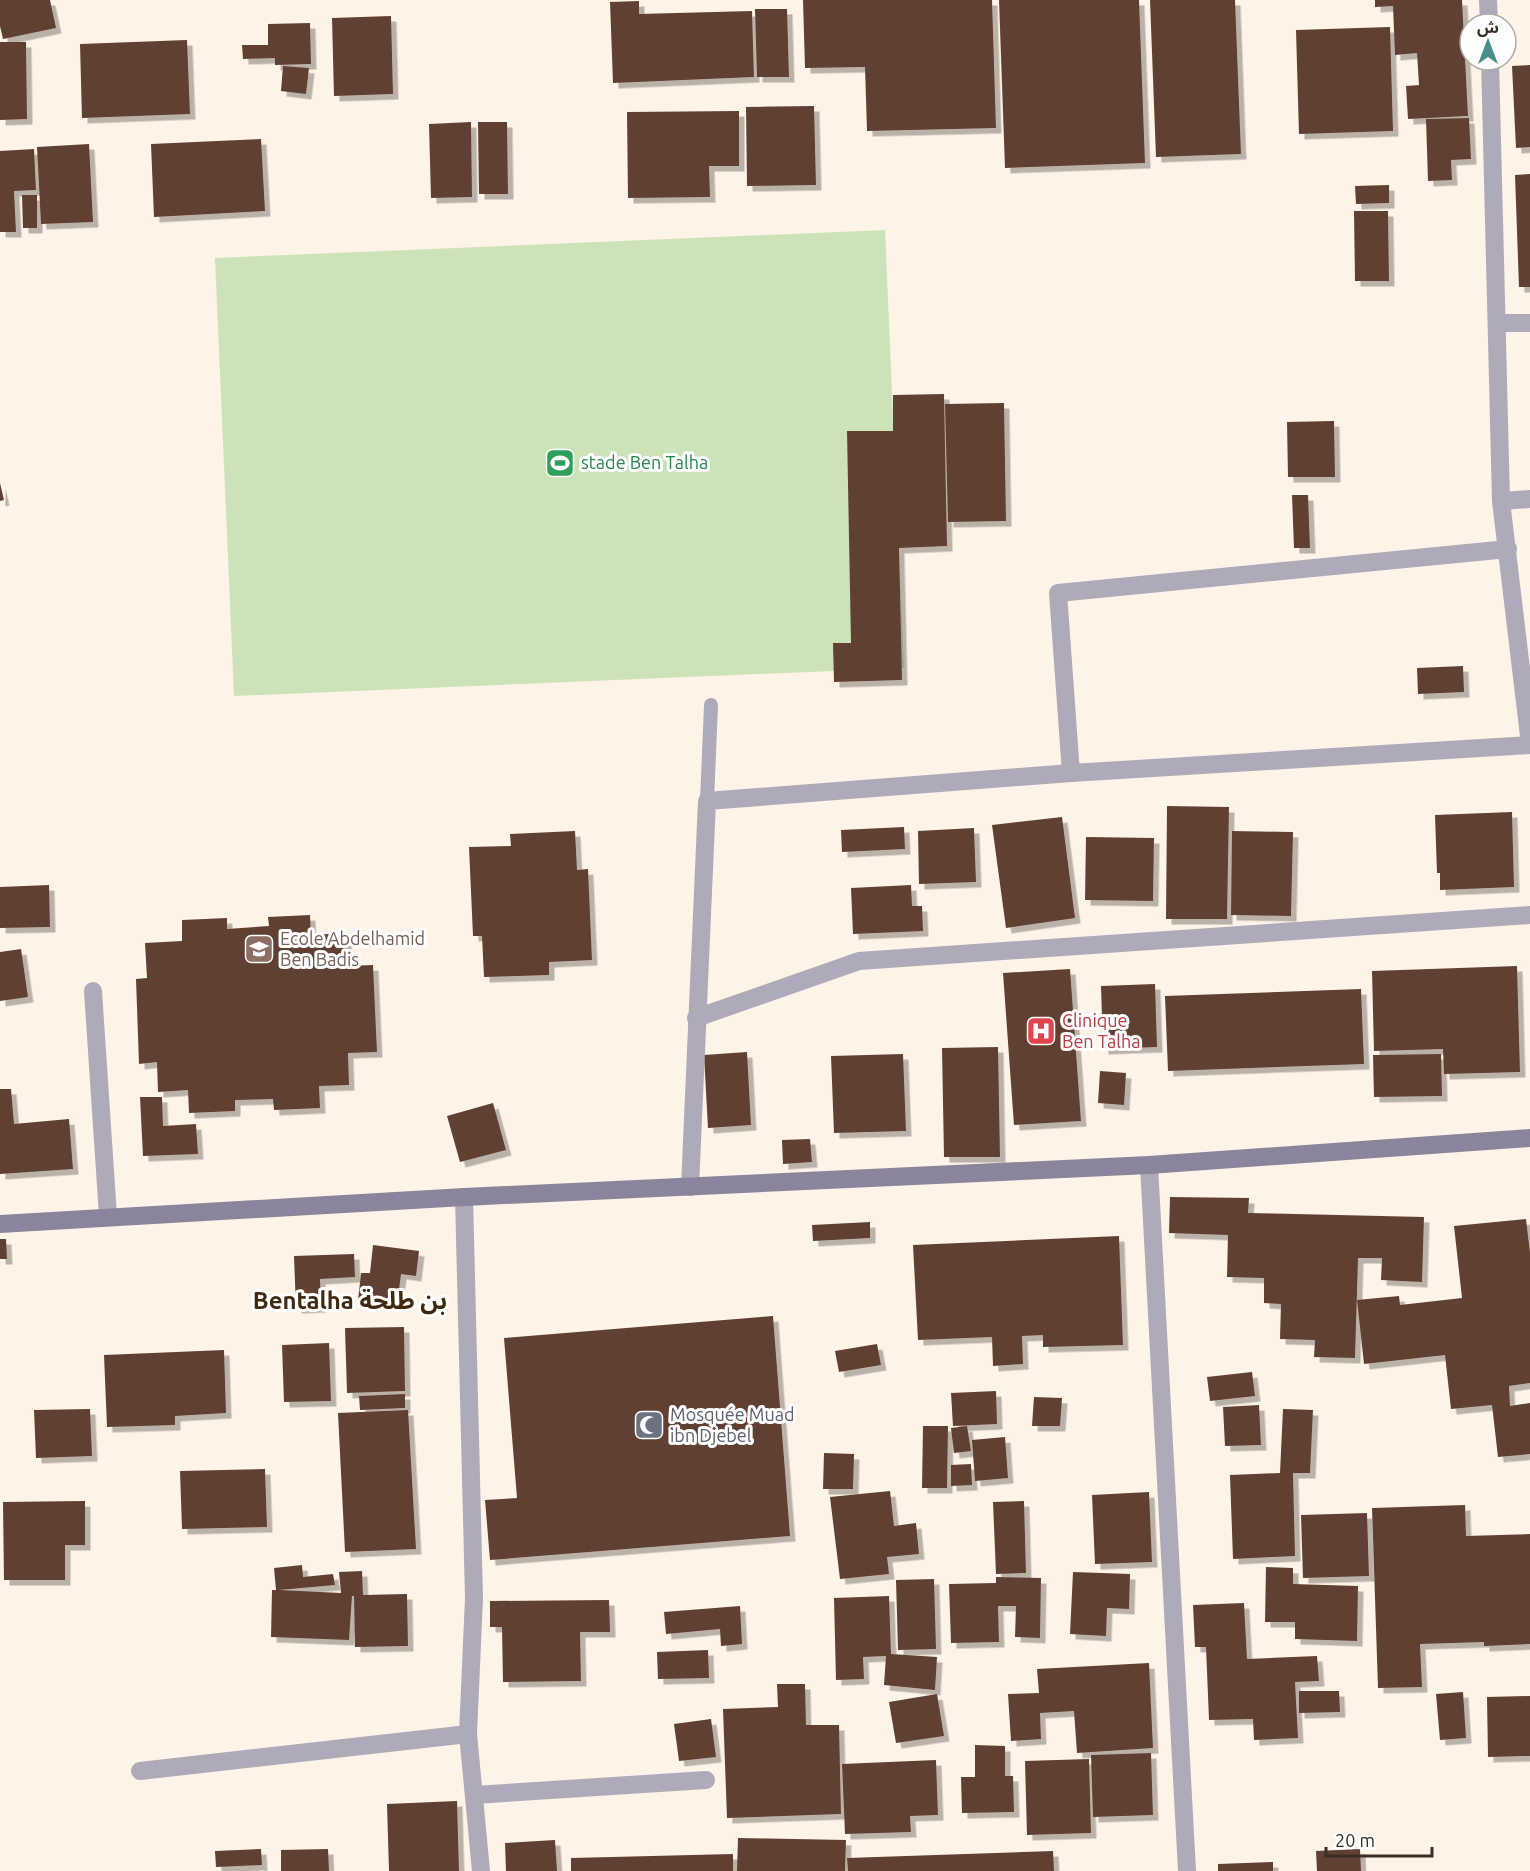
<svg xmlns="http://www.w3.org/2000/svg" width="1530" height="1871" font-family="Ubuntu,'Noto Sans Arabic',sans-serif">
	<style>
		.green { fill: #cce3b9 }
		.building { fill: #604133; filter: url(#shadow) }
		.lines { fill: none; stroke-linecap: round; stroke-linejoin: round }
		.lane { stroke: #aeaab9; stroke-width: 14 }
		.street { stroke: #aeaab9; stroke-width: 18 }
		.secondary { stroke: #8b859b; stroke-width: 18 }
		.labels { text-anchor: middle; stroke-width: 6; stroke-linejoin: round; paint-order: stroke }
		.leisure-label { font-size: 18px; fill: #27864d; stroke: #fff; text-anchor: start }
		.education-label { font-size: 18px; fill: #785e54; stroke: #fff; text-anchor: start }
		.health-label { font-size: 18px; fill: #be3a42; stroke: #fff; text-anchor: start }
		.worship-label { font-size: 18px; fill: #5b616d; stroke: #fff; text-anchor: start }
		.district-label { font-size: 24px; font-weight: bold; fill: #3f2a11; stroke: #fff }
	</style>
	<defs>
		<filter id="shadow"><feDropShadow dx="5.5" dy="5.5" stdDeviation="0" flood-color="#0004"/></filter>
	</defs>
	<rect width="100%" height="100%" fill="#fef3e7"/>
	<path class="green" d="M885 230 904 668 234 696 215 258Z"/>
	<g class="building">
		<path d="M0 0H50L56 28 3 39 0 26Z"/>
		<path d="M803 0H992L996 128 867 131 865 67 805 68Z"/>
		<path d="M999 0H1139L1145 163 1005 168Z"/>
		<path d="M1150 0H1235L1241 154 1156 157Z"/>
		<path d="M1375 0H1462L1468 116 1408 119 1406 86 1419 85 1417 53 1395 55 1393 6 1375 7Z"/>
		<path d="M639 1V14L752 11 754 77 613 83 610 2Z"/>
		<path d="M755 9H787L789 77H757Z"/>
		<path d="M391 16 393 94 334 96 332 18Z"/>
		<path d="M310 23 311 64 275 65V58L243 59 242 45H268V24Z"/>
		<path d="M1390 27 1393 131 1299 134 1296 30Z"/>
		<path d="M187 40 190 114 82 118 80 44Z"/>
		<path d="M0 42H26L27 119 0 120Z"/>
		<path d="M1530 65V147L1516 148 1512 66Z"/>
		<path d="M283 66 309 68 306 94 281 91Z"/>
		<path d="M814 106 816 185 747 186 746 107Z"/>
		<path d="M739 111V166H709L710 197 628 198 627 112Z"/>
		<path d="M1469 118 1471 159 1451 160 1452 180 1428 181 1426 119Z"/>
		<path d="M471 122 472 197 431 198 429 124Z"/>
		<path d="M478 122H507L508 194H479Z"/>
		<path d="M261 139 265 211 154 217 151 144Z"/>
		<path d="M89 144 93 222 41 224 37 147Z"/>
		<path d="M34 149 36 190 14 191 16 232H0V151Z"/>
		<path d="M1530 174V287H1519L1515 175Z"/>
		<path d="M1389 185V203L1356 204 1355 186Z"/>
		<path d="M22 195H37V228H23Z"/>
		<path d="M1354 211H1388L1389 281H1355Z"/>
		<path d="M944 394 947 546 899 548 902 680 834 682 833 643H851L847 431H893V395Z"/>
		<path d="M1004 403 1006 521 948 522 945 404Z"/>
		<path d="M1334 421 1335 477H1288L1287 422Z"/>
		<path d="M0 483 4 500 0 501Z"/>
		<path d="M1292 495H1308L1310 548H1294Z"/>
		<path d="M1463 666 1464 692 1418 694 1417 668Z"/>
		<path d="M1167 806 1229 807 1227 919H1166Z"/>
		<path d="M1512 812 1514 887 1440 890V873H1437L1435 815Z"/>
		<path d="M1062 817 1075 918 1006 928 992 825Z"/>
		<path d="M904 827 905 849 842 852 841 830Z"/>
		<path d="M974 828 976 882 919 884 918 831Z"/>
		<path d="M575 831 577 870 588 869 592 960 549 962V975L484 977 482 936H473L469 847 511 846 510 834Z"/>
		<path d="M1232 831 1293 832 1291 916 1231 915Z"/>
		<path d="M1086 837 1154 838 1153 901 1085 900Z"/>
		<path d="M49 885 50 927 0 928V887Z"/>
		<path d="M911 885 912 906H922L923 931 853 934 851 888Z"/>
		<path d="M310 915 311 935 346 933 347 966 373 965 377 1052 348 1053 349 1085 319 1086 320 1108 274 1110 273 1099 235 1100V1111L189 1113 188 1090 158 1092 157 1062 139 1064 136 979 147 978 145 943 182 941V920L227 918V929L269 926 268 917Z"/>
		<path d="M21 949 28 997 0 1001V952Z"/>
		<path d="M1517 966 1520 1072 1444 1074 1443 1049 1374 1051 1372 971Z"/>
		<path d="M1070 969 1081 1121 1014 1125 1003 973Z"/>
		<path d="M1155 984 1157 1047 1103 1049 1101 986Z"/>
		<path d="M1361 989 1364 1064 1168 1071 1165 996Z"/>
		<path d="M998 1047 1000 1157H944L942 1048Z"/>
		<path d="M747 1052 751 1125 708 1128 704 1055Z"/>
		<path d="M903 1054 906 1131 834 1133 831 1056Z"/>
		<path d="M1441 1054 1442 1096 1374 1097 1373 1055Z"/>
		<path d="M1100 1071 1126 1073 1124 1105 1098 1103Z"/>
		<path d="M0 1089H11L14 1124 69 1119 73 1169 0 1174Z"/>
		<path d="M140 1097H162L163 1126 196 1124 198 1154 143 1156Z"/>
		<path d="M493 1103 506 1150 460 1162 447 1116Z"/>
		<path d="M810 1139 812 1162 783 1164 782 1140Z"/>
		<path d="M1170 1197 1249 1198 1248 1213 1424 1217 1422 1282 1381 1280 1382 1258H1358L1355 1358 1314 1357 1315 1340 1280 1339 1281 1304 1264 1303V1278L1227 1277 1228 1235 1169 1233Z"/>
		<path d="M1526 1219 1530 1253V1383L1509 1386 1510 1406 1530 1403V1454L1498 1457 1492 1405 1451 1409 1445 1355 1364 1364 1357 1300 1399 1296 1400 1305 1462 1298 1454 1226Z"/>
		<path d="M870 1222V1238L813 1241 812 1225Z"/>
		<path d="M1119 1236 1123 1345 1043 1347V1335L1022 1336 1023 1364 993 1366 992 1337 918 1340 913 1245Z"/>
		<path d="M0 1239H6L7 1259H0Z"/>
		<path d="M373 1245 419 1251 416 1276 401 1274 397 1306 358 1301 361 1273H370Z"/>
		<path d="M354 1254 355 1277 320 1279 321 1307 296 1308 294 1256Z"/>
		<path d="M773 1316 790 1536 490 1560 485 1500 517 1498 504 1338Z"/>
		<path d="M404 1327 405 1391 347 1393 345 1328Z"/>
		<path d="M329 1343 331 1401 284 1402 282 1345Z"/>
		<path d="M877 1344 881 1365 839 1372 835 1351Z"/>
		<path d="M224 1350 226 1413 175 1416V1425L107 1427 104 1355Z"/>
		<path d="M1252 1372 1255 1396 1210 1401 1207 1377Z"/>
		<path d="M996 1391 997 1424 953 1426 951 1393Z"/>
		<path d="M405 1394V1408L360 1410 359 1396Z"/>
		<path d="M1034 1397 1062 1398 1060 1426H1032Z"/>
		<path d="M1259 1405 1261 1445 1225 1446 1223 1407Z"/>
		<path d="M90 1409 92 1456 36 1458 34 1410Z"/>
		<path d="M1283 1409 1313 1410 1310 1473H1293L1295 1556 1233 1559 1230 1475 1280 1473Z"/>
		<path d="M408 1410 416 1549 345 1552 338 1413Z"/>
		<path d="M923 1426H948L947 1488H922Z"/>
		<path d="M967 1426 971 1451 954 1453 951 1428Z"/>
		<path d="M1005 1437 1008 1478 975 1481 972 1440Z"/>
		<path d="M824 1453 854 1454 853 1489H823Z"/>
		<path d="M971 1464 972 1485 951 1486V1465Z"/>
		<path d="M265 1469 267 1527 182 1529 180 1471Z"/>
		<path d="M890 1491 894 1526 916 1523 919 1554 887 1557 889 1574 840 1579 830 1497Z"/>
		<path d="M1149 1492 1152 1562 1095 1564 1092 1495Z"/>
		<path d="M85 1501V1545H65V1580H4L3 1502Z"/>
		<path d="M1024 1501 1026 1573 996 1574 993 1502Z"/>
		<path d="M1465 1505 1466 1536 1530 1534V1644L1484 1646V1642L1420 1644 1422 1687 1378 1688 1372 1508Z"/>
		<path d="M1367 1513 1369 1576 1303 1578 1301 1515Z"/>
		<path d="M302 1565 303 1577 333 1574 335 1585 279 1590 341 1593 339 1572 362 1571 363 1595 407 1594 408 1646 355 1647 354 1596H352L349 1640 271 1637 272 1590H276L274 1568Z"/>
		<path d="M1266 1567 1293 1568V1584L1358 1586 1357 1641 1295 1639V1622H1265Z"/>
		<path d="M1073 1572 1130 1574 1129 1609 1107 1608 1106 1636 1070 1634Z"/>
		<path d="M996 1577 1041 1578 1040 1638 1015 1637 1016 1606H998L999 1642 951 1643 949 1584 996 1583Z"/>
		<path d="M934 1579 936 1649 898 1650 896 1580Z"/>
		<path d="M889 1596 891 1654 937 1657 935 1690 884 1685 886 1656 863 1657 864 1679 836 1680 834 1598Z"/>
		<path d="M609 1600 610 1632H580L581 1681 503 1682 502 1627H490V1601Z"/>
		<path d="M1244 1603 1247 1659 1317 1656 1319 1681 1295 1682 1298 1738 1254 1740 1253 1719 1209 1720 1206 1647H1195L1193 1605Z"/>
		<path d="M740 1606 742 1644 721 1646 720 1629 666 1634 664 1612Z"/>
		<path d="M708 1650 709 1678 658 1679 657 1652Z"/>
		<path d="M1149 1663 1153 1748 1077 1753 1074 1711 1040 1713 1041 1739 1011 1741 1008 1694 1039 1693 1037 1669Z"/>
		<path d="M777 1684H805L806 1725H839L841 1814 727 1818 723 1709 778 1707Z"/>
		<path d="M1299 1691H1339L1340 1712 1299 1713Z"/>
		<path d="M1463 1692 1466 1738 1440 1740 1436 1694Z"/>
		<path d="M937 1694 944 1736 896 1743 889 1702Z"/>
		<path d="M1530 1696V1756L1488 1757 1487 1697Z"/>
		<path d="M711 1719 716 1757 679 1761 674 1724Z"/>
		<path d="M975 1745 1005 1746V1776H1013L1014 1812 962 1813 961 1777H975Z"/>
		<path d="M1151 1753 1153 1815 1093 1817 1091 1755Z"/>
		<path d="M1089 1759 1091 1833 1027 1835 1025 1761Z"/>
		<path d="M936 1760 938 1815 910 1816 911 1832 845 1834 842 1764Z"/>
		<path d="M457 1801 459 1871H389L387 1804Z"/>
		<path d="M738 1838 846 1840 845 1871H737Z"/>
		<path d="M555 1840 557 1871H506L505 1843Z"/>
		<path d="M261 1849 262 1865 216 1867 215 1851Z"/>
		<path d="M328 1849 329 1871H281V1850Z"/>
		<path d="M1360 1849 1361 1871H1317L1316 1851Z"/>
		<path d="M1053 1851 1054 1871H848L847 1858Z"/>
		<path d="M733 1854V1871H571V1858Z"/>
		<path d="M1273 1862V1871H1218V1864Z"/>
	</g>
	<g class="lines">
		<path class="lane" d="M707 801 711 705"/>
		<g class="street">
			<path d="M1488 0 1489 24"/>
			<path d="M1490 60 1501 501 1530 744"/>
			<path d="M1498 323H1530"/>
			<path d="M1501 501 1530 499"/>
			<path d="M1071 773 1058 593 1508 549"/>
			<path d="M93 991 108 1216"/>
			<path d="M696 1018 859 961 1530 915"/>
			<path d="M1149 1165 1187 1871"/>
			<path d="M690 1187 707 801 1071 773 1530 745"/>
			<path d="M464 1197 474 1598 468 1734 481 1871"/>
			<path d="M140 1771 468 1734"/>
			<path d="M474 1795 706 1780"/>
		</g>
		<path class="secondary" d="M0 1224 464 1197 1149 1165 1530 1138"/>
	</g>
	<defs>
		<g id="stadium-square" transform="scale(1.5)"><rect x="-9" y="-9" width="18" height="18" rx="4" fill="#2e9e5b" stroke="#fff"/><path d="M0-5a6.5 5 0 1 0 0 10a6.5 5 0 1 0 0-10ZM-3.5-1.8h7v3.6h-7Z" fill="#fff"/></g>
		<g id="school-square" transform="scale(1.5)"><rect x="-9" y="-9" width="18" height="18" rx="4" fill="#8d6e63" stroke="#fff"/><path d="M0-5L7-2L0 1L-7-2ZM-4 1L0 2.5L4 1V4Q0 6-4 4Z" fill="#fff"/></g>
		<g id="hospital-square" transform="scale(1.5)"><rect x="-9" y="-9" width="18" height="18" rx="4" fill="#e0444e" stroke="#fff"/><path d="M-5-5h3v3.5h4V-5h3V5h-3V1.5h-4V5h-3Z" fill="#fff"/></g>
		<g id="mosque-square" transform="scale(1.5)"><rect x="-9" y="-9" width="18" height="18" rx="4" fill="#6b7280" stroke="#fff"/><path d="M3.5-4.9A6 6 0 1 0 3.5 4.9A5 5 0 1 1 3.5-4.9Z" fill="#fff"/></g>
	</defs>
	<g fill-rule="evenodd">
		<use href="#stadium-square" x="560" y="463"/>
		<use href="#school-square" x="259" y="949"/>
		<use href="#hospital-square" x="1041" y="1031"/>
		<use href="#mosque-square" x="649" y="1425"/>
	</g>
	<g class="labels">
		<g class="leisure-label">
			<text x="581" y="469">stade Ben Talha</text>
		</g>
		<g class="education-label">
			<text x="280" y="945">Ecole Abdelhamid<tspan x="280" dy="21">Ben Badis</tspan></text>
		</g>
		<g class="health-label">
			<text x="1062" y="1027">Clinique<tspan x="1062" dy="21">Ben Talha</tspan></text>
		</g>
		<g class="worship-label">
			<text x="670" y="1421">Mosquée Muad<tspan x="670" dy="21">ibn Djebel</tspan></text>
		</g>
		<g class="district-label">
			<text x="350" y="1309">Bentalha بن طلحة</text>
		</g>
	</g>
	<g transform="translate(1488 42)"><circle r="28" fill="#ffffff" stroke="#afaba7" stroke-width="1.5"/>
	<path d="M0-4.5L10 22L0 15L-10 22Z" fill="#478e88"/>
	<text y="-9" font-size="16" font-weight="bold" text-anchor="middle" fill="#382e23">ش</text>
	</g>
	<path d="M1326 1847v9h106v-9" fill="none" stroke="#382e23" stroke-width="3"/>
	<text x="1335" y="1847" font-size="18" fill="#382e23" stroke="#ffffff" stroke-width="4.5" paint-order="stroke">20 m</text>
</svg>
